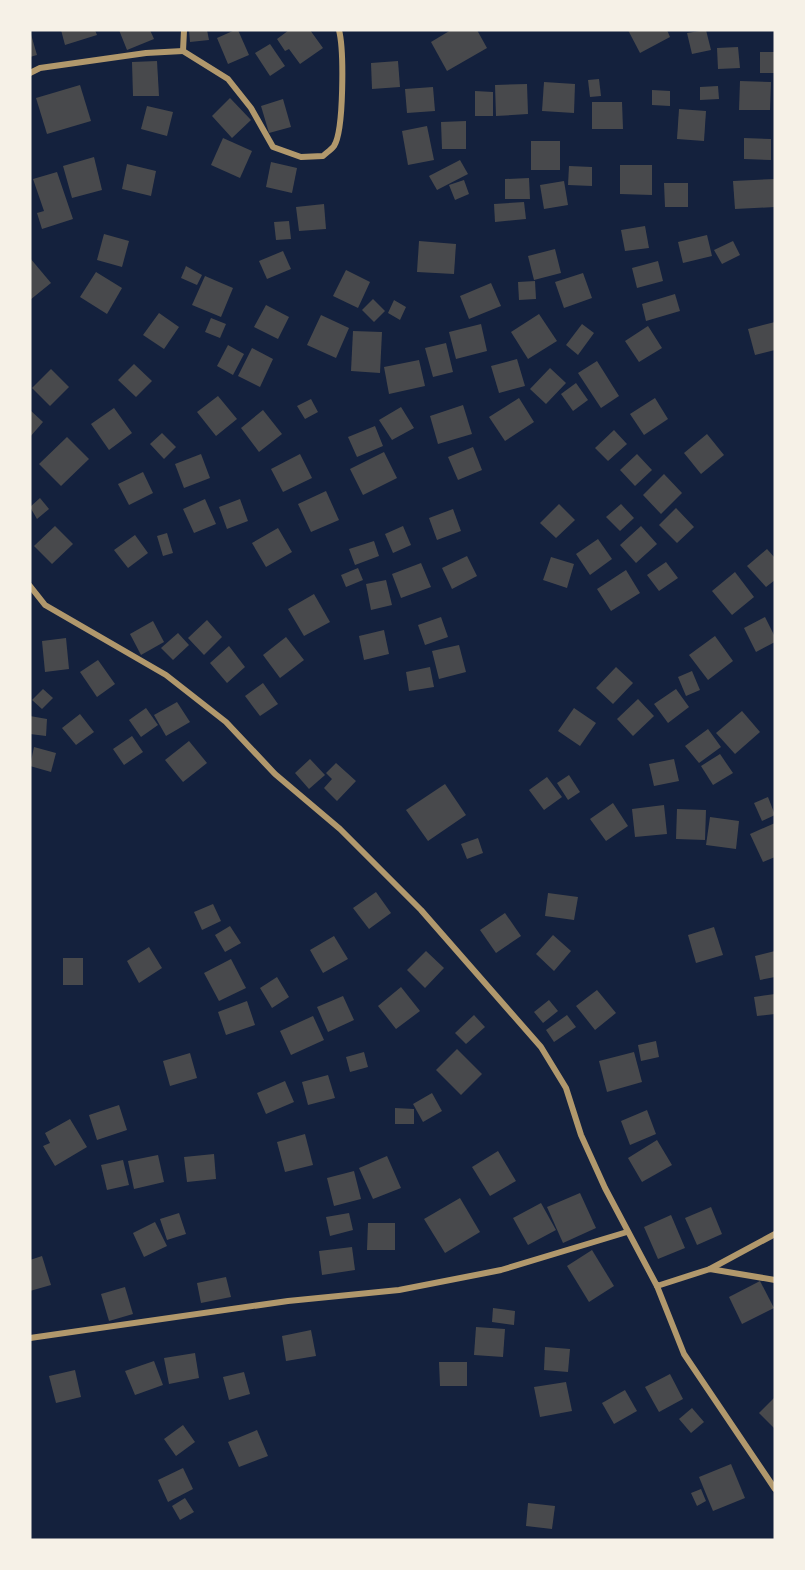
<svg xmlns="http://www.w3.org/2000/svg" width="805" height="1570" font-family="'Asap Condensed',sans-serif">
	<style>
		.building { fill: #48494c }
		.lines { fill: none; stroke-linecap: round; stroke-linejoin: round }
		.minor { stroke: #b1986c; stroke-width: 6 }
	</style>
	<rect width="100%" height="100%" fill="#14213d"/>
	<g class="building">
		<path d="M61 30H95L97 35 65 45Z"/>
		<path d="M119 30H150L154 39 127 50Z"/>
		<path d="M189 30H207L209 40 190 42Z"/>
		<path d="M235 30H238L249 55 228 64 217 38Z"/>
		<path d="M289 30H310L323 48 300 64 289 49 285 51 277 39Z"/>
		<path d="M451 30H477L487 48 447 71 431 42Z"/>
		<path d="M628 30H667L670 37 640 53Z"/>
		<path d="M706 30 711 50 692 54 687 33Z"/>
		<path d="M30 31 37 55 30 57Z"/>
		<path d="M270 44 285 66 270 76 255 53Z"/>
		<path d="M738 47 740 68 718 69 717 48Z"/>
		<rect x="760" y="52" width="15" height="21"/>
		<path d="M157 61 159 96H133L132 62Z"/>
		<path d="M398 61 400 87 372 89 371 63Z"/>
		<path d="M599 79 601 96 590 97 588 80Z"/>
		<path d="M740 81 771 82 770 110H739Z"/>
		<path d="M544 82 575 84 574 113 542 111Z"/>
		<path d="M527 84 528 114 496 116 495 85Z"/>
		<path d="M80 85 91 121 47 134 36 98Z"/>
		<path d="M718 86 719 99 700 100V87Z"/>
		<path d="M433 87 435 111 407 113 405 89Z"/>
		<path d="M652 90 670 91V106L652 105Z"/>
		<path d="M475 91 493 92V116H475Z"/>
		<path d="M230 98 251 120 232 138 212 116Z"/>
		<path d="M283 99 291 127 269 133 261 106Z"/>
		<path d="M592 102H622L623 129H592Z"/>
		<path d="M147 106 173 112 167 136 141 129Z"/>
		<path d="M679 109 706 111 704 141 677 139Z"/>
		<path d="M466 121V149H442L441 122Z"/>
		<path d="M427 126 434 160 408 165 402 131Z"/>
		<path d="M223 138 252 151 240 178 211 165Z"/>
		<path d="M744 138 771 139V160L744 159Z"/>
		<rect x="531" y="141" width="29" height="29"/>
		<path d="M94 157 102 190 72 198 63 166Z"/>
		<path d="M460 160 468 174 437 190 429 176Z"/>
		<path d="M271 162 297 168 292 193 266 187Z"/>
		<path d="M127 164 156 171 151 196 122 189Z"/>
		<path d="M620 165H652V195L620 194Z"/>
		<path d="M569 166 592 167V186L568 185Z"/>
		<path d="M57 172 73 219 42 229 37 213 44 211 33 179Z"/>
		<path d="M529 178 530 199H505V179Z"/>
		<path d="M775 179V207L735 209 733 181Z"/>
		<path d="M464 180 469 194 455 200 449 185Z"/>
		<path d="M564 181 568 205 544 209 540 185Z"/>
		<path d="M664 183H688V207H665Z"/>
		<path d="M524 202 526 219 495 222 494 204Z"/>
		<path d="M324 204 326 229 299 231 296 207Z"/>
		<path d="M289 221 291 239 276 240 274 222Z"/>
		<path d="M645 226 649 248 625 251 621 230Z"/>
		<path d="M104 234 129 241 122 267 97 260Z"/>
		<path d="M707 235 712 256 683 263 678 242Z"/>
		<path d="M419 241 456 244 454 274 417 272Z"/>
		<path d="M733 241 740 255 722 264 714 250Z"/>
		<path d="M555 249 561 273 534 280 528 256Z"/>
		<path d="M283 251 291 269 267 279 259 261Z"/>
		<path d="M30 258 51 283 30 300Z"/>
		<path d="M658 261 663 281 637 288 632 268Z"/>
		<path d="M186 266 202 275 197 285 181 278Z"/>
		<path d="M346 270 370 282 358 308 333 296Z"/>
		<path d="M96 272 122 288 107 314 80 297Z"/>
		<path d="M583 273 592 298 564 308 555 282Z"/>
		<path d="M205 276 233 288 221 317 192 305Z"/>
		<path d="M535 281 536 299 519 300 518 282Z"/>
		<path d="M491 283 501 306 469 319 460 296Z"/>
		<path d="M675 294 680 311 646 321 642 304Z"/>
		<path d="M373 299 385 311 374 322 362 310Z"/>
		<path d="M394 300 406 307 400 320 388 313Z"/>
		<path d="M266 305 289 317 278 339 254 327Z"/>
		<path d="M159 313 179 327 164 349 143 335Z"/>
		<path d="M539 314 557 341 528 359 511 332Z"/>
		<path d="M321 315 349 328 336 358 307 345Z"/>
		<path d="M211 318 226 324 220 338 205 332Z"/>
		<path d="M775 322V350L755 355 748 329Z"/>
		<path d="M481 324 487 351 456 359 449 332Z"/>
		<path d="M582 324 594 333 578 355 566 345Z"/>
		<path d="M648 326 662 348 639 362 625 341Z"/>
		<path d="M353 331 382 332 380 373 351 371Z"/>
		<path d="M446 343 453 372 433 377 425 348Z"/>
		<path d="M228 345 244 354 233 375 217 366Z"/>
		<path d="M252 348 273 359 260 387 238 376Z"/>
		<path d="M517 359 525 386 499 393 491 366Z"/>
		<path d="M419 360 425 386 389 394 384 367Z"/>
		<path d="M597 361 619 396 601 408 578 373Z"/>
		<path d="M134 364 152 381 136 397 118 380Z"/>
		<path d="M550 368 566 383 546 404 530 389Z"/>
		<path d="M51 369 69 387 50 406 32 388Z"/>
		<path d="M576 383 588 400 573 411 561 394Z"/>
		<path d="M218 396 237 419 216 436 197 412Z"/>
		<path d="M519 398 534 422 505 441 489 417Z"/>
		<path d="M655 398 668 419 644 435 630 414Z"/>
		<path d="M311 399 318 412 305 419 297 406Z"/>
		<path d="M463 405 472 434 438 444 430 416Z"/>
		<path d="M401 407 414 428 392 440 379 420Z"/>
		<path d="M114 408 132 433 109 450 91 424Z"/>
		<path d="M30 410 43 422 30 437Z"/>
		<path d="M263 410 282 434 259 452 241 428Z"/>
		<path d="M375 426 383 446 357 457 348 437Z"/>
		<path d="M614 430 627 444 608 461 595 448Z"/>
		<path d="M162 433 176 447 164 459 150 444Z"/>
		<path d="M707 434 724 455 701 474 684 453Z"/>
		<path d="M67 437 89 459 61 486 39 464Z"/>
		<path d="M473 447 482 470 458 480 448 457Z"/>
		<path d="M384 452 397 478 363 495 350 469Z"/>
		<path d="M201 454 210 478 184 488 175 464Z"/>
		<path d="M300 454 312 478 283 492 271 469Z"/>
		<path d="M637 454 652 470 635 486 620 470Z"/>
		<path d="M143 472 153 493 129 505 118 484Z"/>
		<path d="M664 474 682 493 661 514 643 495Z"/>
		<path d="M326 491 339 520 311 532 298 504Z"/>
		<path d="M40 498 49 509 37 519 30 507Z"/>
		<path d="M205 499 216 524 194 533 183 509Z"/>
		<path d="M240 499 248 521 227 529 219 507Z"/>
		<path d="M559 504 575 520 556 538 540 523Z"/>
		<path d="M621 504 634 518 620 531 606 517Z"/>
		<path d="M676 508 694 527 677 543 659 525Z"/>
		<path d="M453 509 461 531 437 540 429 518Z"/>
		<path d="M55 526 73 544 52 564 34 546Z"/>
		<path d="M403 526 411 545 393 553 385 534Z"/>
		<path d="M641 526 657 544 636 563 620 545Z"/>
		<path d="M278 528 292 552 266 567 252 543Z"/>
		<path d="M167 533 173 553 163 556 157 536Z"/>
		<path d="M135 535 148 553 128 568 114 550Z"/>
		<path d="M598 539 612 559 590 575 576 554Z"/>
		<path d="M374 541 379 556 355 565 349 549Z"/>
		<path d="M767 549 775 558V580L766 587 747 566Z"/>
		<path d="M467 556 477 576 452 589 442 568Z"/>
		<path d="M551 557 574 564 567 588 543 580Z"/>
		<path d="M666 562 678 578 659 591 647 575Z"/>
		<path d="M421 563 431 587 401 598 392 574Z"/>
		<path d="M358 568 363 580 346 587 341 575Z"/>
		<path d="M626 570 640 593 611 611 597 589Z"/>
		<path d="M735 572 754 597 732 615 712 591Z"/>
		<path d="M386 580 392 605 371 610 366 584Z"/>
		<path d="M314 594 330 622 304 636 288 609Z"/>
		<path d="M441 617 448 637 425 645 418 625Z"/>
		<path d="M765 617 775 637V642L756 652 744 628Z"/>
		<path d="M207 620 222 637 204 655 188 638Z"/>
		<path d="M153 621 164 642 141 655 130 634Z"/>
		<path d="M384 630 389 654 364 660 359 636Z"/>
		<path d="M178 633 189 645 173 660 161 648Z"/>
		<path d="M715 636 733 661 708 680 689 655Z"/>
		<path d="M286 637 304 660 280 678 263 655Z"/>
		<path d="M66 638 69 669 45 672 42 641Z"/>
		<path d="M459 645 466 672 439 679 432 651Z"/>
		<path d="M229 646 245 667 227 683 210 663Z"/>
		<path d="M98 660 115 684 97 697 80 672Z"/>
		<path d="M430 667 434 687 409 691 406 672Z"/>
		<path d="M616 667 633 683 613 704 596 688Z"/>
		<path d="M692 671 700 690 686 696 678 677Z"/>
		<path d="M263 683 278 704 260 716 245 696Z"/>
		<path d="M43 689 53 698 42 709 32 700Z"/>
		<path d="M676 689 689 707 668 723 654 704Z"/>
		<path d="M638 699 654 716 633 736 617 719Z"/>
		<path d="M177 702 190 722 166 736 154 715Z"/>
		<path d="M146 708 158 725 141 737 129 720Z"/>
		<path d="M574 708 596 723 580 746 558 731Z"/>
		<path d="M742 711 760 732 735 754 716 733Z"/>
		<path d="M80 714 94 732 76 745 62 728Z"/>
		<path d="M30 716 47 719 46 736 30 734Z"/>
		<path d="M708 729 721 747 699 763 685 746Z"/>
		<path d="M132 736 143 752 124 765 113 749Z"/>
		<path d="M189 741 207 763 183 782 165 760Z"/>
		<path d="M34 747 56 753 51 772 30 766Z"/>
		<path d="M720 754 733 773 713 785 701 766Z"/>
		<path d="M310 759 325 775 309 789 295 773Z"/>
		<path d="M674 759 679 781 654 786 649 764Z"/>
		<path d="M336 763 356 781 337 801 324 788 332 779 326 773Z"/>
		<path d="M569 775 580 792 568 800 557 783Z"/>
		<path d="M547 777 562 797 544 810 529 790Z"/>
		<path d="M445 784 466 815 428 841 406 810Z"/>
		<path d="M768 797 775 815 762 821 754 803Z"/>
		<path d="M613 803 628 826 606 841 590 819Z"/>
		<path d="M664 805 667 834 635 837 632 809Z"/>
		<path d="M677 809 706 810 705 840 676 839Z"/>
		<path d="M710 817 739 821 736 849 706 845Z"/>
		<path d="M775 823V857L763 862 750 834Z"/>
		<path d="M478 838 483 853 467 859 461 844Z"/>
		<path d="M376 892 391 913 369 929 353 908Z"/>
		<path d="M548 893 578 897 574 920 545 916Z"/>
		<path d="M213 904 221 921 202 930 194 912Z"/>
		<path d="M505 913 521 936 496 953 480 930Z"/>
		<path d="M230 926 241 943 225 952 215 935Z"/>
		<path d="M714 927 723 955 696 963 688 935Z"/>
		<path d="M553 935 571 951 554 971 536 954Z"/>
		<path d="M334 936 348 959 323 973 310 950Z"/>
		<path d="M149 947 162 968 139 983 127 961Z"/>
		<path d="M426 951 444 968 425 988 407 970Z"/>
		<path d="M775 951V977L760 980 755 956Z"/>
		<rect x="63" y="958" width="20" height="27"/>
		<path d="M231 959 246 988 219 1001 204 973Z"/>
		<path d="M277 977 289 997 272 1008 260 988Z"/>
		<path d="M401 987 420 1011 396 1029 378 1006Z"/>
		<path d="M597 990 616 1013 595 1030 576 1006Z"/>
		<path d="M775 994V1014L757 1016 754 997Z"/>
		<path d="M343 996 354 1020 328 1032 317 1007Z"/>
		<path d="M549 1000 558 1011 543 1023 534 1012Z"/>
		<path d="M247 1001 255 1025 226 1035 218 1012Z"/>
		<path d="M474 1015 485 1027 466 1044 455 1033Z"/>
		<path d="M567 1015 576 1027 554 1042 546 1030Z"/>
		<path d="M313 1016 324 1040 291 1055 280 1031Z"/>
		<path d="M656 1041 659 1057 641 1061 638 1045Z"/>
		<path d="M457 1049 482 1074 461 1095 436 1070Z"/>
		<path d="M364 1052 368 1067 350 1072 346 1057Z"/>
		<path d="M634 1052 642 1082 607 1092 599 1061Z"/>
		<path d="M190 1053 197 1078 170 1086 163 1061Z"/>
		<path d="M328 1075 335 1098 308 1105 302 1082Z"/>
		<path d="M285 1081 294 1102 266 1114 257 1093Z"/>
		<path d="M432 1093 442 1111 423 1122 413 1104Z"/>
		<path d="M119 1105 127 1130 97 1140 89 1115Z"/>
		<path d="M395 1108 414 1109V1124H395Z"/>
		<path d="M647 1110 656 1134 630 1145 621 1121Z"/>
		<path d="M70 1119 87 1147 55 1166 43 1146 50 1143 45 1133Z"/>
		<path d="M305 1134 313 1165 285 1172 277 1142Z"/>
		<path d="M657 1140 672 1165 642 1182 628 1158Z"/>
		<path d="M498 1151 516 1181 490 1196 472 1167Z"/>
		<path d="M214 1154 216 1179 187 1182 184 1157Z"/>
		<path d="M158 1155 164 1182 134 1189 128 1161Z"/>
		<path d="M387 1156 401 1188 373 1199 359 1168Z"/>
		<path d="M123 1160 129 1185 107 1190 101 1165Z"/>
		<path d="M354 1171 361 1199 334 1206 327 1178Z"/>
		<path d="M580 1193 596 1228 563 1243 547 1207Z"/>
		<path d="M460 1198 480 1232 445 1253 424 1219Z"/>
		<path d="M541 1203 556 1230 528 1245 513 1218Z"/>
		<path d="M711 1207 722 1234 697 1245 685 1218Z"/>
		<path d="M179 1213 186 1234 167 1240 160 1219Z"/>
		<path d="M349 1213 353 1230 330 1236 326 1217Z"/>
		<path d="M671 1215 685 1248 658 1259 644 1227Z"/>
		<path d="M155 1222 167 1246 144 1257 133 1233Z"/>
		<path d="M368 1223H395V1250H367Z"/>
		<path d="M352 1247 355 1270 322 1275 319 1251Z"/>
		<path d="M592 1250 614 1286 589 1302 567 1266Z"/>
		<path d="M42 1256 51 1285 30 1291V1260Z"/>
		<path d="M226 1277 231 1297 201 1303 197 1283Z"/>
		<path d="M760 1281 774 1308 742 1324 729 1297Z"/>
		<path d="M125 1287 133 1314 109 1321 101 1294Z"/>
		<path d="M493 1308 515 1311 514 1325 492 1322Z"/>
		<path d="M476 1327 505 1329 503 1357 474 1355Z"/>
		<path d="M311 1330 316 1356 286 1361 282 1336Z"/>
		<path d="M545 1347 570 1349 568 1372 544 1370Z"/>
		<path d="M195 1353 199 1378 169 1384 164 1358Z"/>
		<path d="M154 1361 163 1385 135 1395 125 1371Z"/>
		<path d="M439 1362H467V1386H440Z"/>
		<path d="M75 1370 81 1397 56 1403 49 1376Z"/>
		<path d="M244 1372 250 1394 229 1400 223 1377Z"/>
		<path d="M670 1374 683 1399 659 1412 645 1387Z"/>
		<path d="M566 1382 572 1411 540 1417 534 1387Z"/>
		<path d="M625 1390 637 1411 614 1424 602 1403Z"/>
		<path d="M775 1397V1429L759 1413Z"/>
		<path d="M692 1408 704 1422 691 1433 679 1419Z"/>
		<path d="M183 1425 195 1442 176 1456 164 1439Z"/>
		<path d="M257 1430 268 1456 239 1467 228 1442Z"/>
		<path d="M731 1464 745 1498 713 1511 699 1477Z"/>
		<path d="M183 1468 193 1489 168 1502 158 1480Z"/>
		<path d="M701 1489 706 1501 697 1506 691 1493Z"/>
		<path d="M185 1498 194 1512 180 1520 172 1506Z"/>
		<path d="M528 1503 555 1506 552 1529 526 1526Z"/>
	</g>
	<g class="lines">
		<g class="minor">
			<path d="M184 30 183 51 228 79 251 108 273 147 301 157 323 156C326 153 331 150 334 146 344 131 344 50 339 30"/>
			<path d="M30 73 40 68 146 53 183 51"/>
			<path d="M30 586 45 605 166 675 226 722 275 774 340 829 421 910 541 1047 566 1088 581 1135 605 1188 657 1286 710 1269 775 1280"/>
			<path d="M710 1269 775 1234"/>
			<path d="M657 1286 684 1354 775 1489"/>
			<path d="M30 1338 288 1301 399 1290 501 1270 627 1232"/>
		</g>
	</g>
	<rect width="805" height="1570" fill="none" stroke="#f6f1e7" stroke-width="63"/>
</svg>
